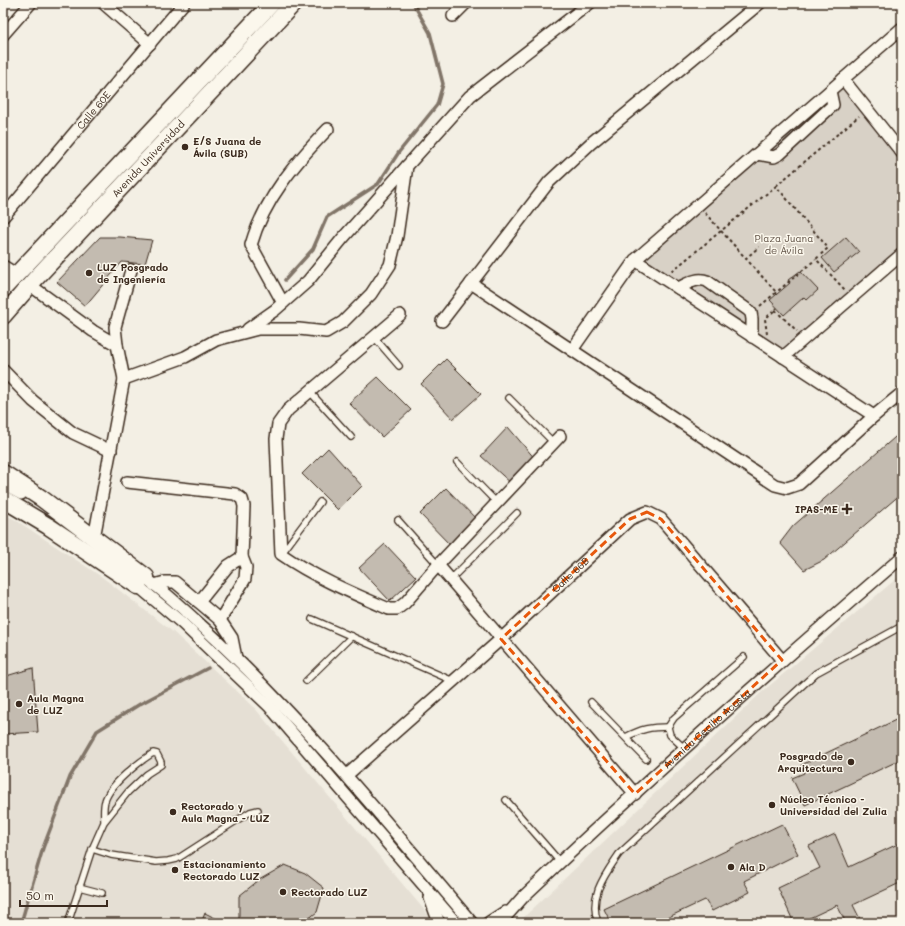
<svg xmlns="http://www.w3.org/2000/svg" width="905" height="926" font-family="Mali,sans-serif">
	<style>
		.built { fill: #e5dfd4 }
		.green { fill: #d8d1c6; stroke: #8a7e72 }
		.lines { fill: none; stroke-linecap: round; stroke-linejoin: round }
		.stream { stroke: #817468; stroke-width: 3.5 }
		.building { fill: #c3bbb0; stroke: #3b2a1e }
		.lane-casing { stroke: #3b2a1e; stroke-width: 8 }
		.street-casing { stroke: #3b2a1e; stroke-width: 14 }
		.secondary-casing { stroke: #3b2a1e; stroke-width: 19 }
		.path { stroke: #3b2a1e; stroke-width: 2; stroke-dasharray: 3 3; stroke-linecap: butt }
		.lane { stroke: #fbf7ec; stroke-width: 5.5 }
		.street { stroke: #fbf7ec; stroke-width: 11 }
		.secondary { stroke: #fbf7ec; stroke-width: 16 }
		.marked { fill: none; stroke: #e8590c; stroke-width: 3; stroke-dasharray: 8 5; stroke-linejoin: round }
		.poi-dot { fill: #3b2a1e; stroke: #fbf7ec; stroke-width: 1.5 }
		.labels { text-anchor: middle; stroke-width: 3; stroke-linejoin: round; paint-order: stroke }
		.street-label { font-size: 10px; fill: #3b2a1e; stroke: #fbf7ec }
		.poi-label { font-size: 10px; font-weight: bold; fill: #3b2a1e; stroke: #fbf7ec; text-anchor: start }
		.park-label { font-size: 10px; fill: #625448; stroke: #fbf7ec }
	</style>
	<rect width="100%" height="100%" fill="#f3efe4"/>
	<filter id="ink" filterUnits="userSpaceOnUse"><feTurbulence type="fractalNoise" baseFrequency=".025" numOctaves="2"/><feDisplacementMap in="SourceGraphic" scale="8" xChannelSelector="R" yChannelSelector="G"/><feConvolveMatrix kernelMatrix="1 2 1 2 8 2 1 2 1" color-interpolation-filters="sRGB"/></filter>
	<g filter="url(#ink)">
		<g class="built">
			<path d="M3 514 14 519 102 577 173 632 253 706 431 918 432 923H3Z"/>
			<path d="M902 574V923H521L523 918 762 692Z"/>
		</g>
		<path class="green" d="M843 83 902 157V250L783 354 639 260Z"/>
		<g class="lines">
			<g class="stream">
				<path d="M285 280 313 249 327 217 378 184 399 152 437 105 443 84 430 33 413 3"/>
				<path d="M21 923 43 848 70 777 97 731 140 704 208 668"/>
			</g>
		</g>
		<g class="building">
			<path d="M100 237H120L152 240 145 264 122 262 85 306 57 282Z"/>
			<path d="M846 237 859 252 834 272 822 258Z"/>
			<path d="M800 271 818 290 807 300 804 297 784 315 770 300 790 283 788 280Z"/>
			<path d="M446 359 481 394 453 419 421 384Z"/>
			<path d="M378 377 411 410 382 437 349 403Z"/>
			<path d="M508 427 536 460 513 485 481 456Z"/>
			<path d="M902 431V493L824 560 804 570 780 543 793 526Z"/>
			<path d="M328 448 362 486 338 510 302 474Z"/>
			<path d="M446 488 479 522 452 547 420 514Z"/>
			<path d="M385 544 416 577 390 601 359 568Z"/>
			<path d="M33 668 38 732 3 734V677Z"/>
			<path d="M902 717V759L805 805 792 778 804 773 801 765Z"/>
			<path d="M782 824 798 854 744 881 750 892 712 911 705 900 656 923H611L604 909Z"/>
			<path d="M835 834 849 867 902 842V882L853 905 862 923H846L837 905 799 923H794L778 888 820 868 809 846Z"/>
			<path d="M285 865 305 873 324 888 317 912 303 923H239V896L259 880Z"/>
			<path d="M205 913 225 923H201Z"/>
		</g>
		<g class="lines">
			<g class="lane-casing">
				<g id="lane">
					<path d="M374 337 399 366"/>
					<path d="M310 392 351 437"/>
					<path d="M509 398 554 443"/>
					<path d="M457 462 497 503"/>
					<path d="M398 520 438 565"/>
					<path d="M282 553 320 502"/>
					<path d="M451 579 517 513"/>
					<path d="M312 619 453 681"/>
					<path d="M306 681 352 636"/>
					<path d="M591 702 646 759"/>
					<path d="M626 737C641 729 650 727 668 727"/>
					<path d="M684 748 670 735 668 727 674 718 744 657"/>
					<path d="M506 800 560 862"/>
					<path d="M92 849 111 855 156 862 168 861 177 859 250 812 258 810"/>
					<path d="M79 887 102 893"/>
					<path d="M68 923 92 849 104 822 128 792 147 774 161 765V762L157 754 153 753C139 762 110 784 105 801 103 807 104 816 104 822"/>
					<path d="M598 923C588 896 605 875 619 854L816 673 902 626"/>
				</g>
			</g>
			<g class="street-casing">
				<g id="street">
					<path d="M103 3 150 44"/>
					<path d="M453 16 466 3"/>
					<path d="M3 35 31 3"/>
					<path d="M843 79 902 153"/>
					<path d="M757 154 774 157 780 154 833 105 830 91"/>
					<path id="s1" d="M3 217 184 3"/>
					<path d="M635 260 874 416 902 393"/>
					<path d="M3 266 16 274"/>
					<path d="M471 283 775 485 787 488 799 484 874 416"/>
					<path d="M30 285 93 331 117 345 124 379"/>
					<path d="M678 288C687 284 697 277 707 281L748 310 751 313 752 319V337"/>
					<path d="M283 303 251 245C264 199 296 162 328 129"/>
					<path d="M400 315 288 410 278 424 276 439 281 554C314 577 352 593 389 609H397L405 603 438 565 560 436"/>
					<path d="M442 321 549 182 591 143 760 3"/>
					<path d="M248 329 275 310 308 281 343 238 407 166"/>
					<path d="M117 345 115 327 131 270"/>
					<path d="M572 350 635 260 902 28"/>
					<path d="M783 357 902 254"/>
					<path d="M3 370 33 401 73 433 111 451"/>
					<path d="M127 482 235 494 242 499 244 506 242 557 228 566 199 602"/>
					<path d="M3 484 21 494"/>
					<path d="M94 538 124 379 185 357 216 340 258 329H299L326 332 343 322 371 294 390 265 397 236 407 166 470 96 590 3"/>
					<path d="M438 565 635 794"/>
					<path d="M139 575C149 579 157 587 166 594 179 605 192 617 204 628 302 718 386 822 472 923"/>
					<path d="M134 580 138 586 182 623 269 706 456 923"/>
					<path d="M154 585 165 582H175L220 620 232 638 236 658"/>
					<path d="M220 620 245 579 246 567 242 557"/>
					<path id="s2" d="M347 775 501 639 630 519 647 512 661 519 782 660"/>
					<path d="M430 898 439 923"/>
					<path d="M488 923 505 912"/>
					<path id="s3" d="M500 923 523 897C646 781 773 668 902 557"/>
				</g>
			</g>
			<g class="secondary-casing">
				<g id="secondary">
					<path d="M3 289 272 3"/>
					<path id="s4" d="M3 316 36 278 294 3"/>
					<path d="M3 473 41 498 146 577"/>
					<path d="M3 499 48 526 138 586"/>
				</g>
			</g>
			<g class="path">
				<path d="M776 186 859 116"/>
				<path d="M705 213 776 292"/>
				<path d="M745 259 759 247"/>
				<path d="M672 271 776 186 828 248 816 259 845 290"/>
				<path d="M760 306 816 259"/>
				<path d="M775 310 797 331"/>
				<path d="M767 334 765 319 777 308"/>
			</g>
			<use href="#lane" class="lane"/>
			<use href="#street" class="street"/>
			<use href="#secondary" class="secondary"/>
		</g>
	</g>
	<path class="marked" d="M647 512 661 519 782 660 635 794 501 639 630 519Z"/>
	<g class="poi-dot">
		<circle cx="185" cy="147" r="4"/>
		<circle cx="89" cy="273" r="4"/>
		<path d="M845 503h4v4h4v4h-4v4h-4v-4h-4v-4h4z"/>
		<circle cx="19" cy="704" r="4"/>
		<circle cx="851" cy="762" r="4"/>
		<circle cx="772" cy="805" r="4"/>
		<circle cx="173" cy="812" r="4"/>
		<circle cx="731" cy="867" r="4"/>
		<circle cx="175" cy="870" r="4"/>
		<circle cx="283" cy="892" r="4"/>
	</g>
	<g class="labels">
		<g class="street-label">
			<text dy="4" stroke="none"><textPath href="#s1" startOffset="140">Calle 60E</textPath></text>
			<text dy="4" stroke="none"><textPath href="#s4" startOffset="214">Avenida Universidad</textPath></text>
			<text dy="4" stroke="none"><textPath href="#s2" startOffset="300">Calle 66B</textPath></text>
			<text dy="4" stroke="none"><textPath href="#s3" startOffset="284">Avenida Cecilio Acosta</textPath></text>
		</g>
		<g class="poi-label">
			<text x="193" y="145">E/S Juana de<tspan x="193" dy="12">Ávila (SUB)</tspan></text>
			<text x="97" y="271">LUZ Posgrado<tspan x="97" dy="12">de Ingeniería</tspan></text>
			<text x="838" y="513" text-anchor="end">IPAS-ME</text>
			<text x="27" y="702">Aula Magna<tspan x="27" dy="12">de LUZ</tspan></text>
			<text x="843" y="760" text-anchor="end">Posgrado de<tspan x="843" dy="12">Arquitectura</tspan></text>
			<text x="780" y="803">Núcleo Técnico -<tspan x="780" dy="12">Universidad del Zulia</tspan></text>
			<text x="181" y="810">Rectorado y<tspan x="181" dy="12">Aula Magna - LUZ</tspan></text>
			<text x="183" y="868">Estacionamiento<tspan x="183" dy="12">Rectorado LUZ</tspan></text>
			<text x="739" y="871">Ala D</text>
			<text x="291" y="896">Rectorado LUZ</text>
		</g>
		<g class="park-label">
			<text x="784" y="242">Plaza Juana<tspan x="784" dy="12">de Ávila</tspan></text>
		</g>
	</g>
	<rect width="905" height="926" fill="none" stroke="#fbf7ec" stroke-width="16"/>
	<rect x="8" y="8" width="889" height="910" fill="none" stroke="#3b2a1e" stroke-width="1.5" filter="url(#ink)"/>
	<path d="M20 900v6h87v-6" fill="none" stroke="#3b2a1e" stroke-width="2"/>
	<text x="26" y="900" font-size="12" fill="#3b2a1e" stroke="#fbf7ec" stroke-width="3" paint-order="stroke">50 m</text>
</svg>
